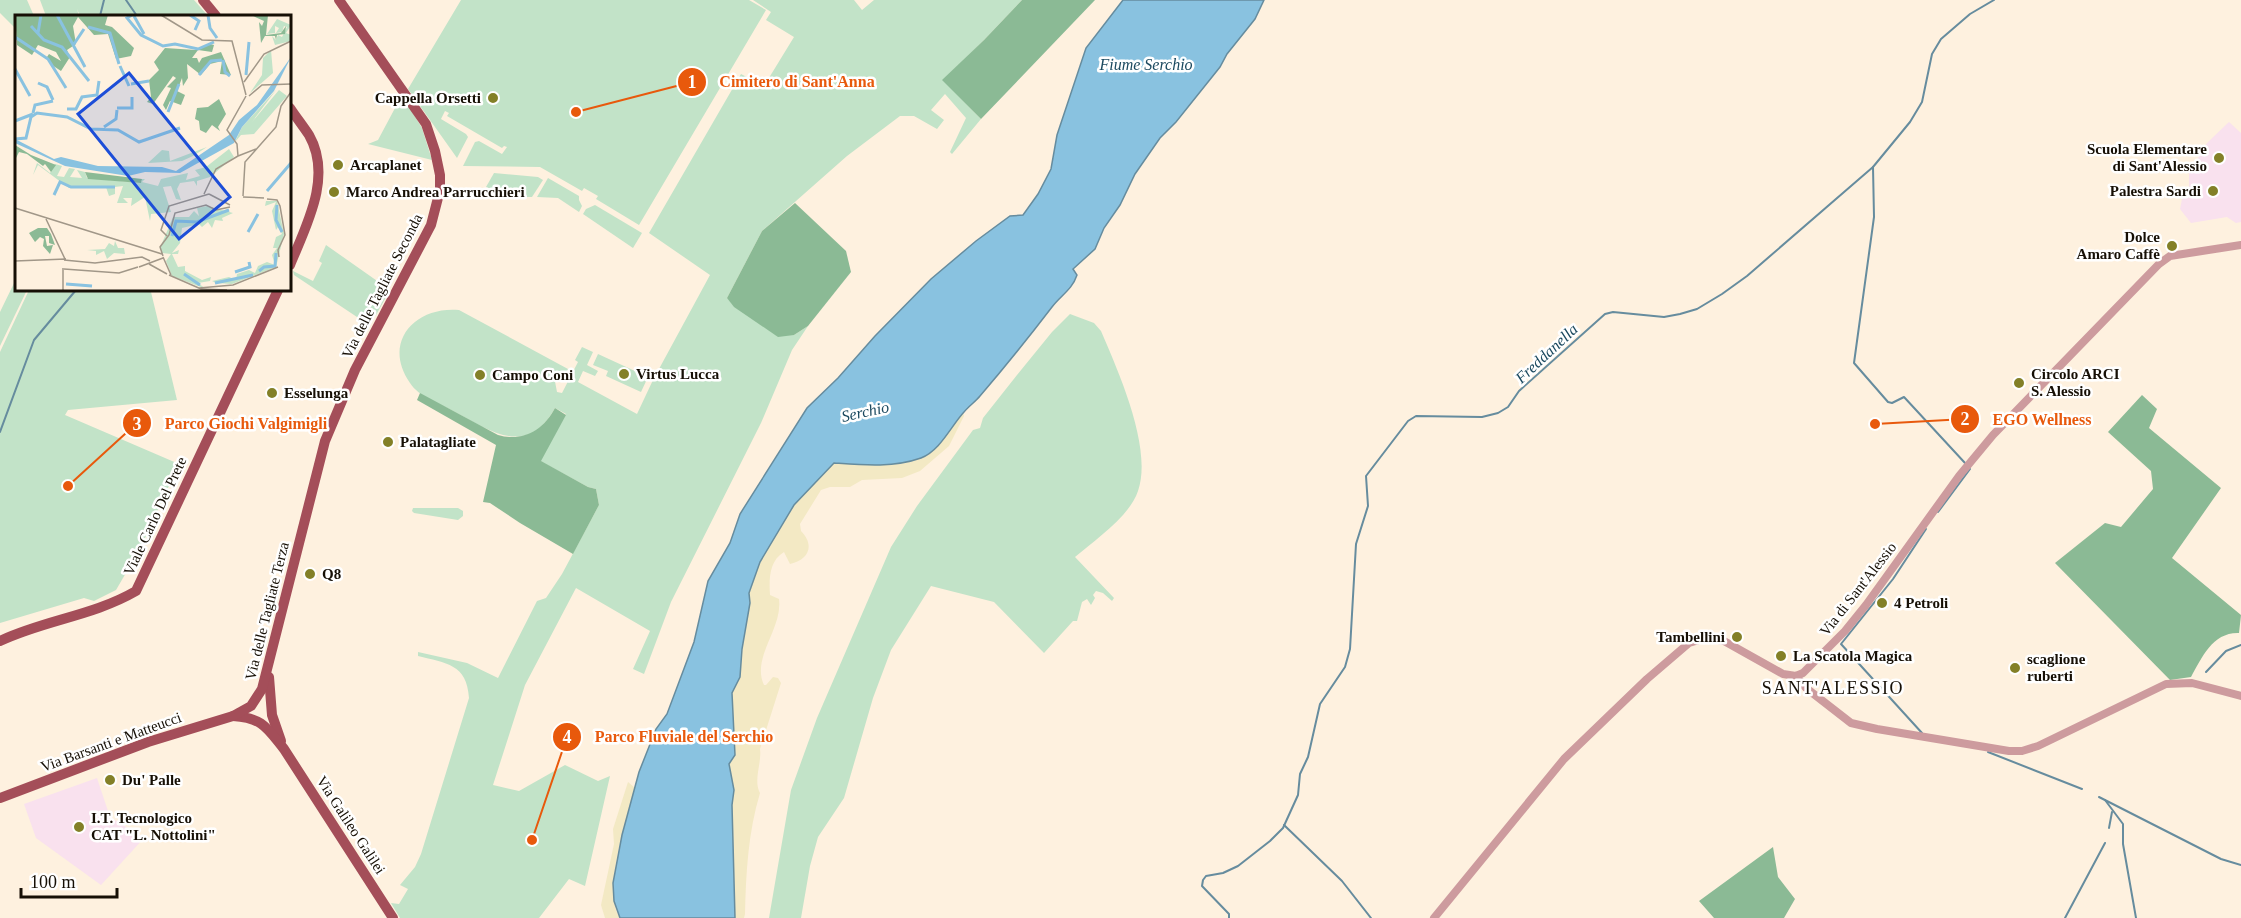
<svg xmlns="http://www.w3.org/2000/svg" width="2241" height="918" font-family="'Times New Roman',serif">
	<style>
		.education { fill: #f9e1ee }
		.green { fill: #c2e3c8 }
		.forest { fill: #8bba95 }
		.sand { fill: #f3e9c4 }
		.water { fill: #89c2e0; stroke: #668c9e; stroke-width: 1.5 }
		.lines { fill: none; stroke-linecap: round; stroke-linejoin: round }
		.stream { stroke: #668c9e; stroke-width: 2 }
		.minor { stroke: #cd9b9e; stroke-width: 8 }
		.major { stroke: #a44e59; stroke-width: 10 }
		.poi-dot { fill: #838027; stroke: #fff; stroke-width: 2 }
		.labels { text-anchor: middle; stroke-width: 5; stroke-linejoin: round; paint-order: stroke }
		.poi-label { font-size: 15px; font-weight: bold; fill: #160f05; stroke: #fff; text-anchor: start }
		.street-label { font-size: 15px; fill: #160f05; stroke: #fff }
		.water-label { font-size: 16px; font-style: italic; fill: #1b495f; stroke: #fff }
		.quarter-label { font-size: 18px; letter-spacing: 1.5px; fill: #160f05; stroke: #fff }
		.inset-river { fill: none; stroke: #89c2e0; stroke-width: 3 }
		.inset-road { fill: none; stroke: #a19788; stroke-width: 1.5 }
		.view { fill: #1d4ed8; fill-opacity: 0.15; stroke: #1d4ed8; stroke-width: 3 }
		.inset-edge { fill: none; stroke: #160f05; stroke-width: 3 }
		.leader { fill: none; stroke: #e8590c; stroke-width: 2 }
		.callout-dot { fill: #e8590c; stroke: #fff; stroke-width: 2 }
		.mark-label { font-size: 18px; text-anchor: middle; font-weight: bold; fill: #fff }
		.callout-label { font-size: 16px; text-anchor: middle; font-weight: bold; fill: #e8590c; stroke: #fff; stroke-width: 5; stroke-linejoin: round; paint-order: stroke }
	</style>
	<rect width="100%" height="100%" fill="#fef1df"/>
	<g class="education">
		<path d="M2229 122 2241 133V222L2236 223 2227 217 2191 223 2180 209 2183 194 2189 188V173L2207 143Z"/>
		<path d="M97 778 110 817 144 838 101 885 36 838 24 804Z"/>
	</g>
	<g class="green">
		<path d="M0 0H27L34 16H16V29L0 13Z"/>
		<path d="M40 0H194L208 16H80L77 9 79 16H46Z"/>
		<path d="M461 0H749L766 10 639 225 596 199 598 196 584 188 582 191 540 167 463 166 475 142 479 141 502 154 507 147 504 146 502 148 447 116 449 113 445 111 441 119 466 134 468 137 457 158 408 89Z"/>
		<path d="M753 0H854L862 10 874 0H1022L984 40 943 80 981 119 952 154 950 152 966 118 945 94 931 110 944 120 937 129 914 116H900L847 156 762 231 727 298 794 335 808 326 792 350 761 423 671 602 644 674 633 669 650 631 576 588 525 685 493 785 519 791 565 765 598 781 610 776 585 886 569 879 539 918H400L391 903 399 904 408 889 400 885 415 867 421 854 469 698C467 664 446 663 418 656V652L467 663 498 678 537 601 546 598 562 574 599 505 596 489 588 487 540 461 566 414 555 408C527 459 489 430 453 411 439 403 419 397 410 383 382 343 414 306 459 310L568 369 565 376 553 371 557 392 562 393 578 362 575 360 582 347 593 352 587 365 598 371 595 376 583 371 578 382 637 414 653 380 710 275 649 233 741 74 764 86 794 37 766 20 771 12Z"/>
		<path d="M402 95 422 128 432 160 368 144 378 140Z"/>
		<path d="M494 173 538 177 543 180 532 197H509L486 187Z"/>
		<path d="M548 178 579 196V200L582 206 579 212 558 198 537 197Z"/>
		<path d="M595 205 642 233 633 248 583 214 586 209Z"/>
		<path d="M326 245 390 290 376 315 369 322 357 317 294 275 293 271 313 281 322 263 319 261Z"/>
		<path d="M16 279V290H27L0 346V312Z"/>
		<path d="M29 290H153L151 292 177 400 68 410 65 415 179 464 140 549 123 578 116 590 94 601 84 598 0 623V352Z"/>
		<path d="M1070 314 1094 323 1101 331C1118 371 1153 448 1138 491 1130 516 1095 540 1075 557L1114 598 1112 601 1103 593 1096 591 1093 595 1095 598 1091 605 1087 599 1082 602 1077 621H1073L1044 653 994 602 931 586 891 650 873 698 844 798 818 837 810 866 801 918H769L791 790 817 718 891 547 917 506 973 430 980 428 983 418 1017 375 1052 332Z"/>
		<path d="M598 354 648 377 641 392 606 376 608 371 593 365Z"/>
		<path d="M413 508H458L463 511V516L458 520 414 513 412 511Z"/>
	</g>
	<g class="forest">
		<path d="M1022 0H1095L981 119 942 80 984 40Z"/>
		<path d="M795 203 846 251 851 272 808 326 794 335 778 337 734 307 727 298 762 231Z"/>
		<path d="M420 393 498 435C522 442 543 431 555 408L566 415 541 461 588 487 596 489 599 505 573 554 520 523 490 503 483 502 496 445 417 400Z"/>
		<path d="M2142 395 2157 409 2149 428 2221 488 2172 558 2241 615 2239 633C2213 632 2202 657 2191 677L2170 680 2055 563 2105 523 2121 527 2153 489 2151 471 2108 432Z"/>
		<path d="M1773 847 1778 877 1795 899 1784 918H1714L1699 901Z"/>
	</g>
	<g class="sand">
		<path d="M963 412 964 416 949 446 920 471 902 478 862 480 850 487H830L821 490 800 524 801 531C815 545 809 560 790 564L784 552C769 561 769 579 770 595L779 599C783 629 751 657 764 685H766L773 677 778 678 781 683 760 749C762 763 753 780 760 793 748 833 746 873 745 914L744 918H735L732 805 734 790 729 764 735 755 732 693 740 677 742 649 750 603 749 594 760 562 794 505 834 463 864 465 953 426Z"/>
		<path d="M628 782 635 788C627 818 602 890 620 918H605L601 905 614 844 613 829Z"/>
	</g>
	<path class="water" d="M1123 0H1264L1255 19 1227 54 1220 67 1176 122 1160 138 1135 174 1120 205 1104 228 1095 249 1073 269 1077 275C1072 290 1061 295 1052 307 1029 337 1005 367 980 396 975 402 969 406 964 412 951 426 940 451 921 458 893 468 862 465 834 463L794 505 760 562 749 593 750 603 742 649 740 677 732 693 735 755 729 764 734 790 732 805 735 918H620L614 901 613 883 622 835 639 772 656 729 667 714 694 642 708 581 730 543 740 514 807 408 838 378 875 336 931 279 976 241 1010 216 1023 215 1038 194 1051 169 1057 135 1086 48Z"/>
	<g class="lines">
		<g class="stream">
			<path d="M126 0 137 16"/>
			<path d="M100 16 104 0"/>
			<path d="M1873 167 1874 217 1854 363 1888 402 1892 403 1904 397 1965 463"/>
			<path d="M0 432 34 340 76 290"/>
			<path d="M1938 512 1970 469"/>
			<path d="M2206 672 2226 651 2241 645"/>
			<path d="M1922 733 1841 644 1893 579 1926 529"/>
			<path d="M1988 752 2082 789"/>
			<path d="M2099 797 2221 859 2241 865"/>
			<path d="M2105 800 2123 824V844L2136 918"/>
			<path d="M1284 825 1342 881 1371 918"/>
			<path d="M2109 828 2112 812"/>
			<path d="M1229 918V914L1202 886 1203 880 1206 876 1223 873 1238 866 1270 841 1283 828 1298 795 1300 774 1308 757 1320 704 1345 667 1350 649 1356 544 1368 506 1366 476 1408 421 1416 416 1482 417 1498 413 1508 407 1519 391 1605 314 1613 312 1664 317 1680 314 1697 309 1722 294 1747 276 1873 167 1910 122 1922 102 1932 54 1941 39 1970 14 1994 0"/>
			<path d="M2065 918 2105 843"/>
		</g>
		<g class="minor">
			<path d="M1796 676 1806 688 1851 723 1877 729 2009 751H2022L2038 746 2166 684 2192 683 2241 696"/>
			<path d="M1434 918 1564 759 1647 679 1689 643 1706 638 1724 641 1783 674 1796 676 1803 673 1845 631 1866 605 1959 476 1993 435 2159 264 2170 256 2241 245"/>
		</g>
		<g class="major">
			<path d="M203 0 216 16"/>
			<path d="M290 108C296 117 303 126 309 135 333 177 306 226 290 265"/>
			<path d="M0 641C44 620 93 616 136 591L278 290"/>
			<path d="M269 677 272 715 281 741"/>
			<path d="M233 716C263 718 267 728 284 749L393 918"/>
			<path d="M0 798 148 742 233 716 251 706 262 689 325 441 355 370 431 225 440 190V175L435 151 426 124 339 0"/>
		</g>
	</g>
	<g class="poi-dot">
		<circle cx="493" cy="98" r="6"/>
		<circle cx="2219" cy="158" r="6"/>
		<circle cx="338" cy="165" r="6"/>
		<circle cx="2213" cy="191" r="6"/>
		<circle cx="334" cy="192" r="6"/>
		<circle cx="2172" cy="246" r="6"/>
		<circle cx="624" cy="374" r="6"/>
		<circle cx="480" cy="375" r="6"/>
		<circle cx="2019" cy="383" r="6"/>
		<circle cx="272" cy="393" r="6"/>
		<circle cx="388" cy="442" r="6"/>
		<circle cx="310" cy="574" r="6"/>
		<circle cx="1882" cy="603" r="6"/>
		<circle cx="1737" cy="637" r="6"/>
		<circle cx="1781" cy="656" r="6"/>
		<circle cx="2015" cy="668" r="6"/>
		<circle cx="110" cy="780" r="6"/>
		<circle cx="79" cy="827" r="6"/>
	</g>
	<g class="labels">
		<g class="poi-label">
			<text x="481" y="103" text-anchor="end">Cappella Orsetti</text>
			<text x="2207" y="154" text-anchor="end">Scuola Elementare<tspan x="2207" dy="17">di Sant'Alessio</tspan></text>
			<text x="350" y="170">Arcaplanet</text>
			<text x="2201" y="196" text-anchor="end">Palestra Sardi</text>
			<text x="346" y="197">Marco Andrea Parrucchieri</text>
			<text x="2160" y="242" text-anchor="end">Dolce<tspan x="2160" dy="17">Amaro Caffè</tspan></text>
			<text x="636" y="379">Virtus Lucca</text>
			<text x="2031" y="379">Circolo ARCI<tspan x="2031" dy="17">S. Alessio</tspan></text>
			<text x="492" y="380">Campo Coni</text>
			<text x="284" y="398">Esselunga</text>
			<text x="400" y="447">Palatagliate</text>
			<text x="322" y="579">Q8</text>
			<text x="1894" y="608">4 Petroli</text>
			<text x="1725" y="642" text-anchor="end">Tambellini</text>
			<text x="1793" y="661">La Scatola Magica</text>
			<text x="2027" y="664">scaglione<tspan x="2027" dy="17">ruberti</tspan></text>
			<text x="122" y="785">Du' Palle</text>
			<text x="91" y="823">I.T. Tecnologico<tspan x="91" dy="17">CAT "L. Nottolini"</tspan></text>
		</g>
		<g class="street-label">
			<text transform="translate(382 286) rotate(-63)" y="5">Via delle Tagliate Seconda</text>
			<text transform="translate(155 516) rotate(-65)" y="5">Viale Carlo Del Prete</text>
			<text transform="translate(1858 589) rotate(-52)" y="5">Via di Sant'Alessio</text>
			<text transform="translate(267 611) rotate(-76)" y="5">Via delle Tagliate Terza</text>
			<text transform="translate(111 742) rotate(-20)" y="5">Via Barsanti e Matteucci</text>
			<text transform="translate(351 825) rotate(57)" y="5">Via Galileo Galilei</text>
		</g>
		<g class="water-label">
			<text x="1146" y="70">Fiume Serchio</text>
			<text transform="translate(1546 353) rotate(-43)" y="6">Freddanella</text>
			<text transform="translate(865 411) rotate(-12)" y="6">Serchio</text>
		</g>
		<g class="quarter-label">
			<text x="1833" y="694">SANT'ALESSIO</text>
		</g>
	</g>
	<g transform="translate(15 15)">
		<rect width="276" height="276" fill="#fef1df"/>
		<path d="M262 4 276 10 271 18 276 20V26L260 30 257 21 261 25 263 20 267 22 272 12 269 11 267 17 261 18 264 13 260 11V18L252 19ZM256 35 258 58 235 78 247 60 248 43ZM261 75 237 107 264 75 272 81 239 119 226 120 220 127 227 112ZM192 132 178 141 167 146 133 148 147 135 154 136 155 146ZM214 134 219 142 195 162 182 166V171L179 166 165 168 162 174 166 185 161 184 156 171 148 172 156 197 136 199 135 206 130 182 116 191 117 183H108L113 188H102L108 171 100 172V179L94 181 91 172 54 173 23 150 18 160 22 148 35 158 40 149 47 151 42 161 49 162 54 153 60 154 55 162 67 163 62 155 70 157 72 163 126 168 127 164H130L127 167 143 171 146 164 173 158 171 165 185 161 180 155 191 152ZM251 186H262L269 219 261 252 217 269 201 268 197 266 214 262 221 265 222 259 234 255 240 258 243 251 252 247 260 250 257 240 262 233H258L261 222 267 219 263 212 261 215 257 196 261 187 250 191ZM192 191 218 198 207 203 208 206 200 205 197 213 193 207 187 212 184 209 167 213 165 228 157 238 164 235 163 239H157L163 252 170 251V256L187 265 196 262 195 266 183 268 191 274 157 261 151 246 156 239 147 238 145 233 158 202H174L179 196 184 201 182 193ZM100 226 103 233H109L110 239 99 238 92 244 89 236 81 240V236L72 235 90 234 94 228 99 231Z" fill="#c2e3c8"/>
		<path d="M0 0H93L90 10 97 12 119 33 116 41 101 44 93 19 79 20 63 2 58 11 61 29 52 35 55 42 46 56 37 50 32 42 34 39 46 46 41 37 23 30 17 40 2 30ZM236 0H253L251 20 266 18 271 11 270 19 262 20 261 25 260 21H250L246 28 244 7 247 11 249 6ZM195 29 199 30 197 37 183 35 177 43H182L184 48 187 43 206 37 216 60 205 59 207 46 195 49 186 60 172 49 173 63 168 71 167 63 162 76 170 80 166 90 155 86 151 95 148 90 156 73 152 72 161 63 158 61 138 89 132 87 136 82 134 65 144 55 139 47 150 33 181 35ZM204 84 211 99 203 112 205 116 197 110 191 118 185 115 184 106 180 104 182 93 193 92ZM0 130 16 140 41 150 36 157 30 149 28 151 12 139 4 137 0 145ZM70 157 127 164 126 168 73 164ZM23 213H32L36 219 40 230 34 228V221H30L32 231 38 230 35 239 28 231 29 224 25 222 20 227 14 218Z" fill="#8bba95"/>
		<path d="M276 42 259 76 227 112 219 128 165 158 130 157 113 161 50 151 0 128V124L39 144 46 142 83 151 147 152 161 156 214 120 224 105 242 90Z" fill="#89c2e0"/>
		<path class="inset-river" d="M42 0 70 52M117 0 112 3 126 20 148 31 160 29 183 34 199 27M175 0 184 6 180 15M193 0 195 13 202 23M119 1 129 19M16 11 29 25 47 32 74 66M73 12 95 18 104 49M23 18 26 0M0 22 33 44 51 73M59 29 69 14M208 45 210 57 215 61M105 51 114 71M0 54 15 81M184 60 196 46 207 45M231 60 234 27M23 68 32 72 38 85M116 69 134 66M102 93H117V82M52 94H61L67 82 82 80 84 66M153 97 164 69M18 98 20 90 38 86M0 106 18 99M89 112 101 104 102 95M0 124 11 123 16 102 22 98 52 102 76 114 103 115 124 127 165 113M252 176 276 148M39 180 45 167 56 172H100M262 190 261 205 267 217M233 217 243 199M157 221 161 206 182 207 214 195M244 256 249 252 260 251 261 238M220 257 235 252 234 247M169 259 185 270M200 268 238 260M51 269 77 271"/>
		<path class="inset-road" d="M146 0 187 25 217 26 231 80M229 67 249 39 276 26M234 81 247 70 276 69M223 141 222 129 212 115 231 81M223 141 241 134M189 179 201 154 223 141M194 179 215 190M228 181 230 147 261 112 266 91 276 77M228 182 249 183M252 184 262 185 265 191 270 220 263 235 264 242M0 193 147 239M31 204 50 244M152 221 146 215 154 191 194 179M148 241 145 232 154 220 160 198 191 190 201 195 215 192M148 242 156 260M49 245 80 248 127 242 135 246M0 246 51 244M134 249 152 259M124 252 148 243M48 253V276M49 254 104 258 123 252M154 260 186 274 212 275M184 273 218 270 263 252"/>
		<path class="view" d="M114 58 215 182 164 224 63 99Z"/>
		<rect width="276" height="276" class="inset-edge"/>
	</g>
	<path class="leader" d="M576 112L692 82M1875 424L1965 419M68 486L137 423M532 840L567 737"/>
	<g class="callout-dot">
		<circle cx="576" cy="112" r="6"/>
		<circle cx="1875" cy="424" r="6"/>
		<circle cx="68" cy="486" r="6"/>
		<circle cx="532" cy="840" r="6"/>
		<circle cx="692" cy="82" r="15"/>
		<circle cx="1965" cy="419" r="15"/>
		<circle cx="137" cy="423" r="15"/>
		<circle cx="567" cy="737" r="15"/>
	</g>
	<g class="mark-label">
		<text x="692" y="88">1</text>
		<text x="1965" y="425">2</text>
		<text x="137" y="430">3</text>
		<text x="567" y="743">4</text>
	</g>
	<g class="callout-label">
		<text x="797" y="87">Cimitero di Sant'Anna</text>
		<text x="2042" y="425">EGO Wellness</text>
		<text x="246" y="429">Parco Giochi Valgimigli</text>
		<text x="684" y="742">Parco Fluviale del Serchio</text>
	</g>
	<path d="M21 888v9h96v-9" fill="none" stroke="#160f05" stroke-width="3"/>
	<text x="30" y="888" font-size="18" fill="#160f05" stroke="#ffffff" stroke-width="4.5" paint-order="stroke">100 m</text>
</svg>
